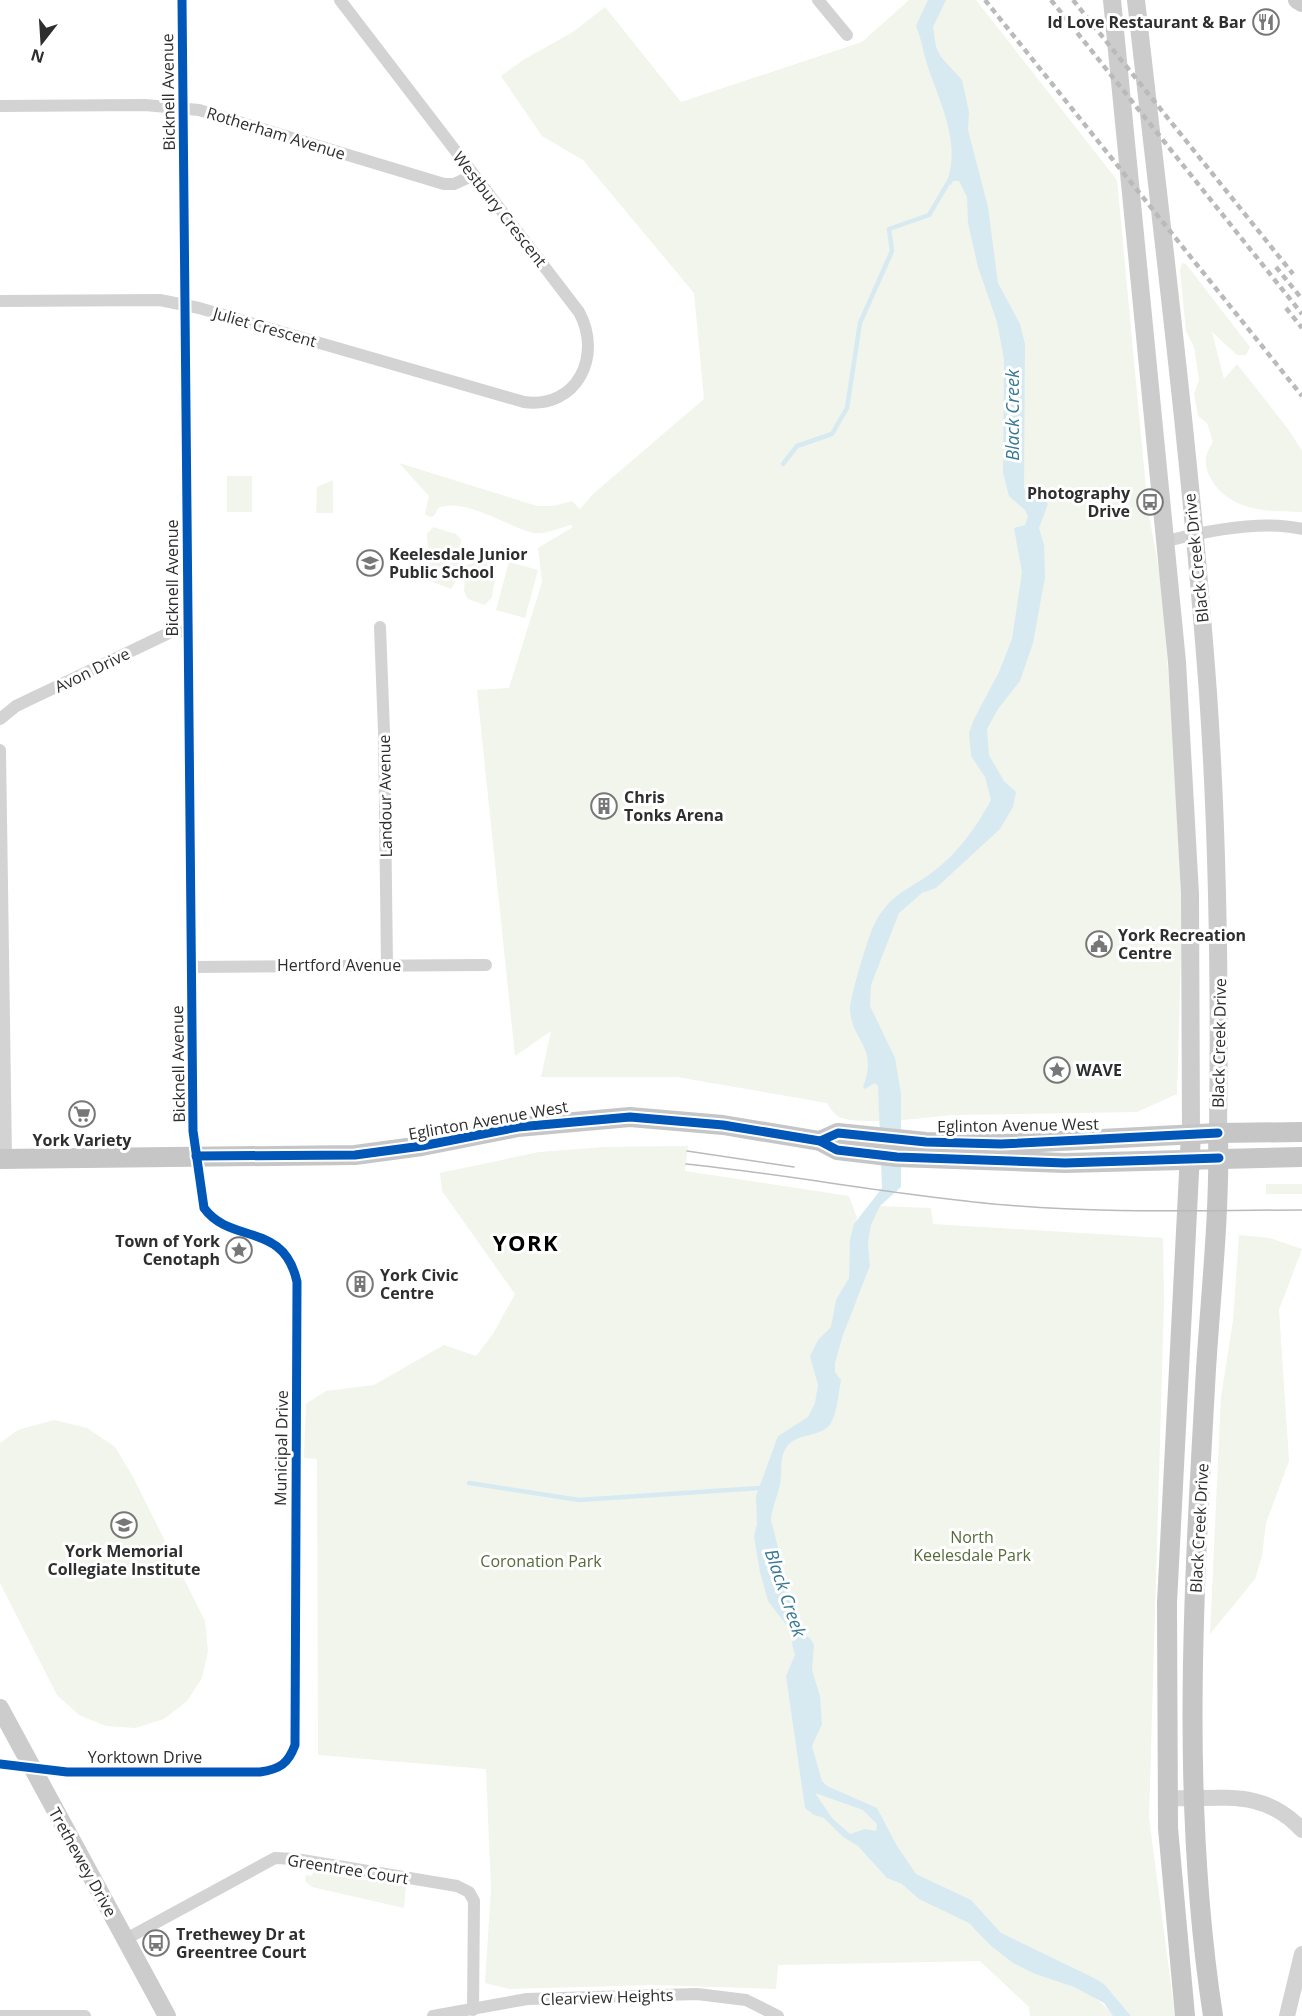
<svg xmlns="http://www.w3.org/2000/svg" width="1302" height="2016" font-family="'Open Sans',sans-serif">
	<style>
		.green { fill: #f1f5eb }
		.water { fill: #d7eaf2; fill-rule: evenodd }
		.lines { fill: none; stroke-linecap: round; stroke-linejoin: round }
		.stream { stroke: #d7eaf2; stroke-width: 4.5 }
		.minor { stroke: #d3d3d3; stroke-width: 12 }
		.tertiary { stroke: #d3d3d3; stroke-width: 16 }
		.secondary { stroke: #ccc; stroke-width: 18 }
		.primary { stroke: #c6c6c6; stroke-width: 20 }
		.tram { stroke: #bababa; stroke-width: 1.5 }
		.rail { stroke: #bababa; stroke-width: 4.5; stroke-dasharray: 6 4.5; stroke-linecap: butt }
		.cycleway-casing { stroke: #fff; stroke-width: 13 }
		.cycleway { stroke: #0057b8; stroke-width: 9 }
		.labels { text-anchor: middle; stroke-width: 6; stroke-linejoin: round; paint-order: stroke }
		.poi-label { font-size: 16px; font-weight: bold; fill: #2e2e2e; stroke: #fff; text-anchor: start }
		.street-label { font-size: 16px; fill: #2e2e2e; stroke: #fff }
		.park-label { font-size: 16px; fill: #556c39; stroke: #fff }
		.water-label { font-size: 18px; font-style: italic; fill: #377895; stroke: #fff }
		.district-label { font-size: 22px; font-weight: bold; letter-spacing: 1.5px; fill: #000; stroke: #fff }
	</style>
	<rect width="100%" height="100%" fill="#fff"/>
	<g class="green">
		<path d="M909 0H976L1117 180 1148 510 1161 581 1173 735 1182 921 1177 1094 1137 1112 951 1115C927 1118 860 1126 839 1117 834 1114 830 1108 827 1103L677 1077H541L551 1031 515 1056 477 690 509 688 542 582 538 548 573 527 570 525C560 528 543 535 533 533 506 526 465 497 438 508L434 516 430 517 425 514 429 496 399 463 537 506H553L572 501 580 509 593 494 704 399 694 293 583 160 542 136 501 76 523 60 573 32 605 7 681 102 862 42Z"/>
		<path d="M1182 263 1186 264 1250 347 1246 355H1237L1212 332 1224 379 1237 364 1288 429 1302 451V512C1267 512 1228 511 1210 477 1203 464 1205 454 1213 442L1207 423 1198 416 1194 394 1199 380 1194 347 1186 331 1180 270Z"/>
		<rect x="227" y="476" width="25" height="36"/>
		<path d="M333 480V513H316L317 487Z"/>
		<path d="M433 527 456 534 461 539 459 576 451 589 433 582 429 577 427 534Z"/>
		<path d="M483 561C500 568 494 582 492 597L485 605 468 599 464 591 466 565Z"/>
		<path d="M509 562 538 570 525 618 496 610Z"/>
		<path d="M688 1146 685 1171 849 1196 857 1218 850 1239V1274L845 1289 856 1302 870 1266 868 1244 871 1225 879 1206 931 1208 933 1224 1163 1238 1164 1302 1149 1818 1175 2016H1131L1104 1985 1035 1974C1064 1984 1096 1990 1113 2016H1030L1029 2007 980 1961 778 1965 776 1989 653 1985 509 1989 485 1983 491 1889 486 1769 318 1755 317 1459 304 1458 306 1404 326 1391 374 1385 444 1345 476 1356 493 1334 515 1294 442 1191 440 1173 539 1152 605 1147Z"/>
		<rect x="1266" y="1184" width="36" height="10"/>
		<path d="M1239 1235 1270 1238 1302 1249 1279 1310 1289 1461 1266 1523 1262 1556 1255 1579 1210 1634 1221 1397 1233 1321Z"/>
		<path d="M54 1420 87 1428 115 1447 133 1477 205 1621 208 1651 202 1678 187 1701 164 1719 135 1728 106 1726 79 1715 57 1695 0 1583V1443L18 1430Z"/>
		<path d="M313 1872 406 1886 404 1908 312 1887 305 1881 306 1875 312 1876Z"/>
	</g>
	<path class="water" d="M928 0H946L933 27 936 47 941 57 962 80 969 112 968 130 988 207 998 283 1020 324 1025 344 1024 488 1028 493 1043 497 1048 504 1039 528 1044 545 1045 577 1033 643 1020 681 998 709 987 729 989 755 1004 781 1016 792 1013 807 1000 829 936 888 922 893 899 913 871 985 870 1006 895 1058 901 1094V1187L880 1206 871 1225 868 1244 870 1266 843 1335 835 1363V1372L841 1380C838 1394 838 1409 832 1421 824 1439 796 1431 786 1448 780 1458 782 1465 781 1475 781 1490 772 1505 771 1520L794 1611 799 1618 802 1633 810 1638 814 1645 812 1670 820 1696 822 1724 812 1746 822 1781 827 1786 877 1808 897 1846 916 1874 971 1900 1001 1933 1094 1978 1104 1984 1131 2016H1113L1104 2003 1074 1987 1035 1974 1013 1963 990 1945 969 1923 919 1899 902 1884 887 1878 858 1846 843 1837 824 1818 814 1815 805 1808 786 1676 795 1655 792 1644 794 1635 768 1601 760 1572 754 1537 757 1524 756 1496 778 1436 808 1417 815 1403 818 1385 810 1356 818 1340 831 1327 836 1300 849 1278 850 1239 854 1224 882 1188 878 1086 875 1083 865 1089 863 1087C879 1046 851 1041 850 1009 850 997 868 937 874 925 889 894 909 890 934 871 958 853 977 826 991 800L985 777 971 756 969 733 974 719 999 672 1012 639 1022 572 1014 528 1025 525 1028 516 1025 510 1009 496 1003 473 1004 359 997 322 978 267 968 223 967 197 959 181H953L951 185 947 181C961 142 940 103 928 67 923 53 922 40 916 26ZM815 1793 863 1810 877 1824 876 1831 865 1829 850 1834 832 1818Z"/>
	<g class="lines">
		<g class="stream">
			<path d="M783 464 797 446 832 434 847 408 860 323 892 251 889 229 929 215 951 178"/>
			<path d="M469 1483 579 1500 759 1488"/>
		</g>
		<g class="minor">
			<path d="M818 0 847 35"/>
			<path d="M0 106 145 105 199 110 444 184H454L474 175"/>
			<path d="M0 301 160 300 199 308 524 402C577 409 603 356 579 312L340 0"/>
			<path d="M1167 541C1206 531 1263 520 1302 529"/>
			<path d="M380 627 384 732 387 965"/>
			<path d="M0 719 16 706 171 632 187 631"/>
			<path d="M0 750 6 1157"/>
			<path d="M192 967 486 965"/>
			<path d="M0 1764 67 1772H260C280 1769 288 1764 295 1745L297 1282C284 1221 231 1245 204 1208L193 1131 182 0"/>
			<path d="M126 1939 275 1858 296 1859 457 1886 469 1892 474 1901 473 2010"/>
			<path d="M0 2016H85"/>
			<path d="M433 2016 527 1999 697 1994 746 2000 778 2016"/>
		</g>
		<g class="tertiary">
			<path d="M1168 1798C1220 1800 1263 1787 1302 1830"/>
			<path d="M1287 2016 1302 1954"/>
		</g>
		<g class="secondary">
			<path d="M1112 0 1177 662 1190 894 1191 1134"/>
			<path d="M1136 0C1162 231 1191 462 1208 693 1218 840 1220 986 1218 1133"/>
			<path d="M1297 0 1302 3"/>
			<path d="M0 1708 167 2016"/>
		</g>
		<g class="primary">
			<path d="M820 1141 838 1133 926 1142 1001 1144 1218 1133 1302 1132"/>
			<path d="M0 1159 355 1155 422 1146 518 1127 630 1117 723 1125 820 1141 837 1150 897 1157 1065 1163 1302 1157"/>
			<path d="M1185 2016 1168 1828 1167 1603 1191 1134"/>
			<path d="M1213 2016C1180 1802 1194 1584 1206 1369 1211 1290 1220 1212 1218 1133"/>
		</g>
		<g class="tram">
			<path d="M687 1151 794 1167"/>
			<path d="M686 1164C793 1175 899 1196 1006 1205 1104 1214 1204 1210 1302 1210"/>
		</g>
		<g class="rail">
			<path d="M985 0 1302 396"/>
			<path d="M1051 0 1302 314"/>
			<path d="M1073 0 1293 274"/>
			<path d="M1276 267 1302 299"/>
			<path d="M1286 308 1302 328"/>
		</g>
		<g class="cycleway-casing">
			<g id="cycleway">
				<path d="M820 1141 838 1133 926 1142 1001 1144 1218 1133"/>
				<path d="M196 1156 355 1155 422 1146 518 1127 630 1117 723 1125 820 1141 837 1150 897 1157 1065 1163 1219 1158"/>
				<path d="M0 1764 67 1772H260C280 1769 288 1764 295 1745L297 1282C284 1221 231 1245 204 1208L193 1131 182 0"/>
			</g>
		</g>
		<use href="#cycleway" class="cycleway"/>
	</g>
	<defs>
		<g id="restaurant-ring" transform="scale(1.35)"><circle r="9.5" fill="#fff" stroke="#777" stroke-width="1.5"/><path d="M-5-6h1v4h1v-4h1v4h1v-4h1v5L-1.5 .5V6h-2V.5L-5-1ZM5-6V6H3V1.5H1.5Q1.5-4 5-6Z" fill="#777"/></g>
		<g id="bus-ring" transform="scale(1.35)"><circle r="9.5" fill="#fff" stroke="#777" stroke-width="1.5"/><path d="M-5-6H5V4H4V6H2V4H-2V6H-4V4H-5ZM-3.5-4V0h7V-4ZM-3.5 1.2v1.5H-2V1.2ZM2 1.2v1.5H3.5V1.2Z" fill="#777"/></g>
		<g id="school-ring" transform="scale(1.35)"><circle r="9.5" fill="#fff" stroke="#777" stroke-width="1.5"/><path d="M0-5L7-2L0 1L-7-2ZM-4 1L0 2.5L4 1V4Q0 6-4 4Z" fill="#777"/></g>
		<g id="building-ring" transform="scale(1.35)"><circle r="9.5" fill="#fff" stroke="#777" stroke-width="1.5"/><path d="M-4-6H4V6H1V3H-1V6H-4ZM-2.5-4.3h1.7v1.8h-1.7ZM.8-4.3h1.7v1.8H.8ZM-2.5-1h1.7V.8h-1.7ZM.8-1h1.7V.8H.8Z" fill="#777"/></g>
		<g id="civic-ring" transform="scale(1.35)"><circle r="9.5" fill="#fff" stroke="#777" stroke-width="1.5"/><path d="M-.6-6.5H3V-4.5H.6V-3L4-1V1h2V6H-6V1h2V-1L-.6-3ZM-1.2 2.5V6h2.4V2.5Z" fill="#777"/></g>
		<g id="sight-ring" transform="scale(1.35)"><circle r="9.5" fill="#fff" stroke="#777" stroke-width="1.5"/><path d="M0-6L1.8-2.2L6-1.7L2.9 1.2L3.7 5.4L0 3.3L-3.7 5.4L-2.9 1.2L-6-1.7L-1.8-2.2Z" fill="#777"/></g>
		<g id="supermarket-ring" transform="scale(1.35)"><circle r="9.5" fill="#fff" stroke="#777" stroke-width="1.5"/><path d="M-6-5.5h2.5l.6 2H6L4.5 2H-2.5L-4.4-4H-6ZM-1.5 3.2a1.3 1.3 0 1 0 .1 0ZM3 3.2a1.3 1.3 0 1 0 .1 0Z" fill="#777"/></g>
	</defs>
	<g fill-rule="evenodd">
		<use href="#restaurant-ring" x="1266" y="22"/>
		<use href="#bus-ring" x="1150" y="502"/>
		<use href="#school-ring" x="370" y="563"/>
		<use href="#building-ring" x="604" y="806"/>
		<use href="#civic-ring" x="1099" y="944"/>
		<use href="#sight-ring" x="1057" y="1070"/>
		<use href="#supermarket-ring" x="82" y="1114"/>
		<use href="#sight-ring" x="239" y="1250"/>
		<use href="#building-ring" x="360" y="1284"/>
		<use href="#school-ring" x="124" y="1525"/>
		<use href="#bus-ring" x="156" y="1943"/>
	</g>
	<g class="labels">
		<g class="poi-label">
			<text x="1246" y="28" text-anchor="end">Id Love Restaurant &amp; Bar</text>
			<text x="1130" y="499" text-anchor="end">Photography<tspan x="1130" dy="18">Drive</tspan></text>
			<text x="389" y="560">Keelesdale Junior<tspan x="389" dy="18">Public School</tspan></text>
			<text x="624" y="803">Chris<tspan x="624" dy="18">Tonks Arena</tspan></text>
			<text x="1118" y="941">York Recreation<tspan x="1118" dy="18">Centre</tspan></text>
			<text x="1076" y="1076">WAVE</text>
			<text x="82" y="1146" text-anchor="middle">York Variety</text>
			<text x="220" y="1247" text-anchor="end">Town of York<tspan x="220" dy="18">Cenotaph</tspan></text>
			<text x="380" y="1281">York Civic<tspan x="380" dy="18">Centre</tspan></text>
			<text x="124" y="1557" text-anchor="middle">York Memorial<tspan x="124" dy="18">Collegiate Institute</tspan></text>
			<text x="176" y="1940">Trethewey Dr at<tspan x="176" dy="18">Greentree Court</tspan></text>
		</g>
		<g class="street-label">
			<text transform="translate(168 92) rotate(-91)" y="6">Bicknell Avenue</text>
			<text transform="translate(276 133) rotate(17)" y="6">Rotherham Avenue</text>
			<text transform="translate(500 209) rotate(52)" y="6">Westbury Crescent</text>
			<text transform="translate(265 327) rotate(16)" y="6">Juliet Crescent</text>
			<text transform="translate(1196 558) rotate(-96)" y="6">Black Creek Drive</text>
			<text transform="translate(172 578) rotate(-90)" y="6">Bicknell Avenue</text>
			<text transform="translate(92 670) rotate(-26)" y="6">Avon Drive</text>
			<text transform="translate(385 796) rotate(-91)" y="6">Landour Avenue</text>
			<text x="339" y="971">Hertford Avenue</text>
			<text transform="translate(1219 1043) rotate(-89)" y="6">Black Creek Drive</text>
			<text transform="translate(178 1064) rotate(-91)" y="6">Bicknell Avenue</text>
			<text transform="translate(488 1120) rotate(-10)" y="6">Eglinton Avenue West</text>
			<text transform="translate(1018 1125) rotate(-1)" y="6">Eglinton Avenue West</text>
			<text transform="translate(281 1448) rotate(-89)" y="6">Municipal Drive</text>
			<text transform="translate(1199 1528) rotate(-87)" y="6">Black Creek Drive</text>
			<text x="145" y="1763">Yorktown Drive</text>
			<text transform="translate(83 1862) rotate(61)" y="6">Trethewey Drive</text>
			<text transform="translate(348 1869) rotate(9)" y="6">Greentree Court</text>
			<text transform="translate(607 1997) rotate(-2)" y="6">Clearview Heights</text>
		</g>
		<g class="park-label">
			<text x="972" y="1543">North<tspan x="972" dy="18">Keelesdale Park</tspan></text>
			<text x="541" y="1567">Coronation Park</text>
		</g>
		<g class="water-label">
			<text transform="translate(1013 415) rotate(-90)" y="6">Black Creek</text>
			<text transform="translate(785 1593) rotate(71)" y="6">Black Creek</text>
		</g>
		<g class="district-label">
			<text x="526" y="1251">YORK</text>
		</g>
	</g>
	<g transform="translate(42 42) rotate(197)" stroke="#ffffff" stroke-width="4.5" paint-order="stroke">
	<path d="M0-4.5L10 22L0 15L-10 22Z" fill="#2e2e2e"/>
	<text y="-9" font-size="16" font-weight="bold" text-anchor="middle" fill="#2e2e2e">N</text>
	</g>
</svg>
